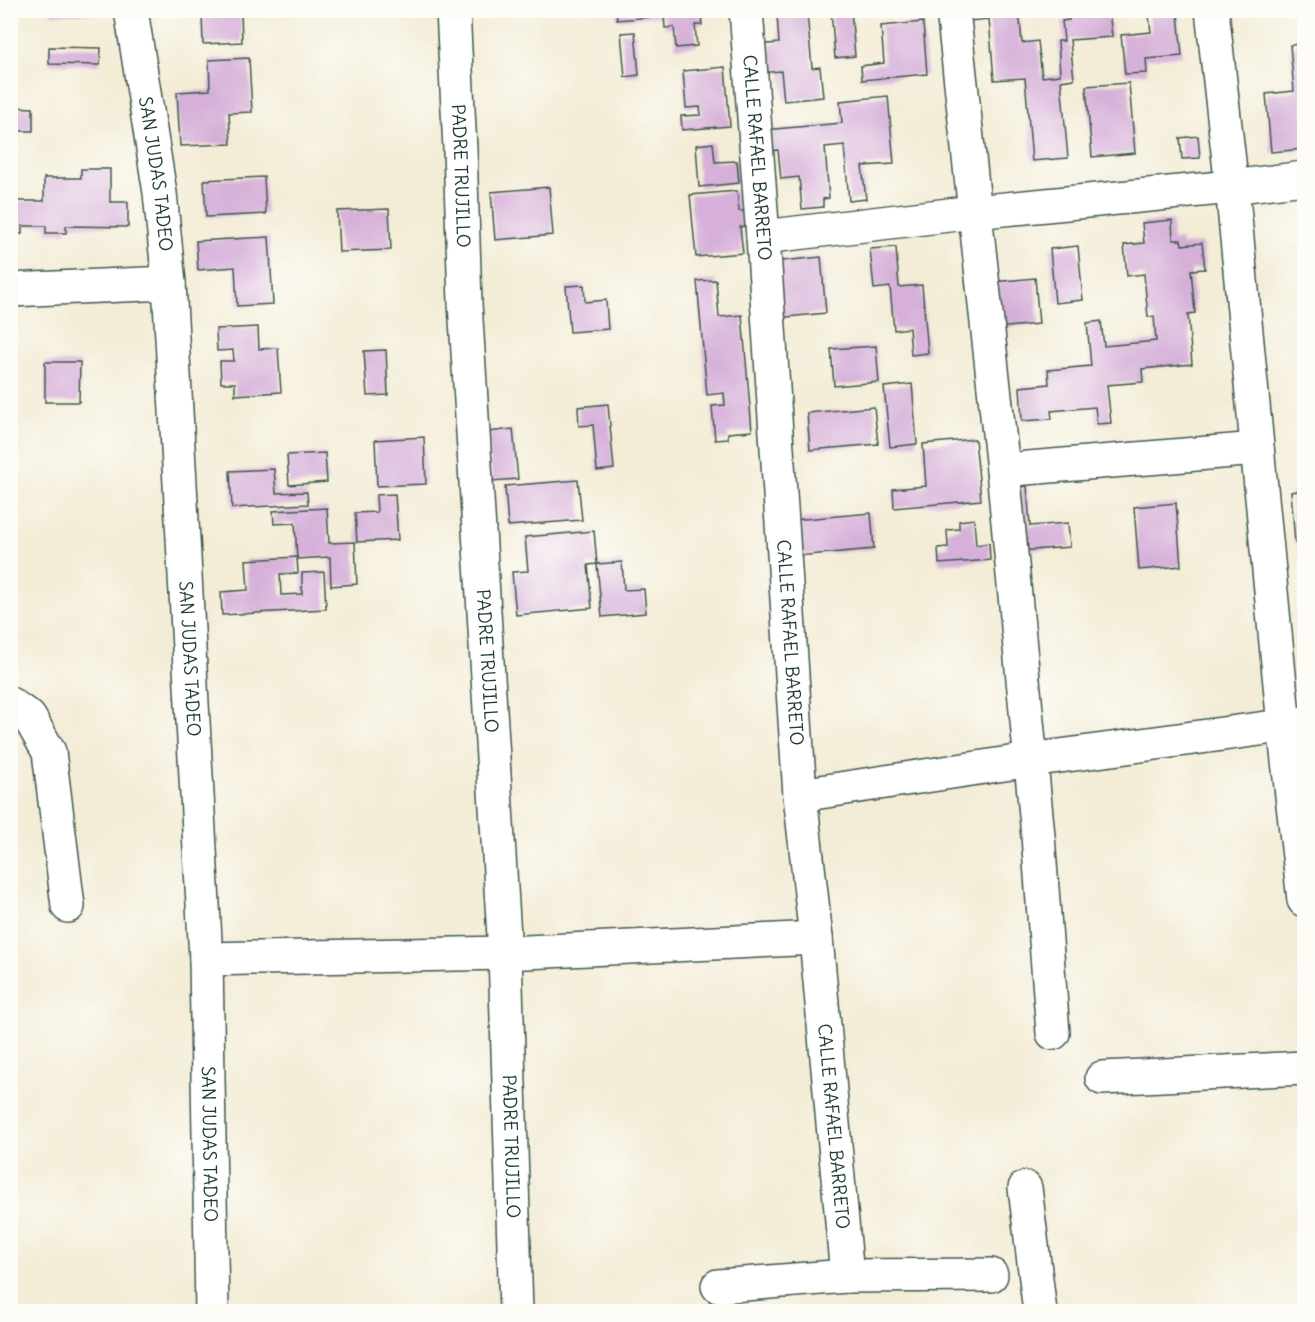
<svg xmlns="http://www.w3.org/2000/svg" width="1315" height="1322" font-family="Delius,sans-serif">
	<style>
		.building { fill: #d6b0d9 }
		.lines { fill: none; stroke-linecap: round; stroke-linejoin: round }
		.minor-casing { stroke: #3f574c; stroke-width: 36 }
		.minor { stroke: #fff; stroke-width: 33 }
		.labels { text-anchor: middle; stroke-width: 5; stroke-linejoin: round; paint-order: stroke }
		.street-label { font-size: 18px; fill: #1f3d34; stroke: #fdfcf7 }
	</style>
	<rect width="100%" height="100%" fill="#fdfcf7"/>
	<filter id="ink" filterUnits="userSpaceOnUse"><feTurbulence type="fractalNoise" baseFrequency=".0167" numOctaves="2"/><feDisplacementMap in="SourceGraphic" scale="12" xChannelSelector="R" yChannelSelector="G"/><feConvolveMatrix kernelMatrix="1 2 1 2 8 2 1 2 1" color-interpolation-filters="sRGB"/></filter>
	<filter id="wash" filterUnits="userSpaceOnUse"><feTurbulence type="fractalNoise" baseFrequency=".008" numOctaves="4" result="noise"/><feDisplacementMap in="SourceGraphic" scale="24" xChannelSelector="R" yChannelSelector="G"/><feGaussianBlur stdDeviation="1.35" result="paint"/><feColorMatrix in="noise" values="0 0 0 0 0 0 0 0 0 0 0 0 0 0 0 0 0 1.4 0 .05"/><feComposite in="paint" operator="in"/></filter>
	<g filter="url(#wash)">
		<rect width="100%" height="100%" fill="#f3ecd6"/>
		<g id="blocks">
			<g class="building">
				<rect x="51" y="10" width="40" height="4"/>
				<path d="M180 10H241L242 42 203 44 202 14 181 15Z"/>
				<path d="M616 10H701L702 25H695L697 46 676 48 674 27 665 28 664 16 617 20Z"/>
				<path d="M831 10H851L855 56 835 58Z"/>
				<path d="M969 10H1019L1022 43 1038 41 1042 77 1060 75 1058 41H1064L1062 21 1069 20V10H1109L1112 37 1070 40 1074 79 1061 81 1068 158 1032 161 1025 78 994 80 989 19 970 21Z"/>
				<path d="M807 13 812 68 820 67 823 97 784 101 781 71 759 73 756 45 779 43 777 15Z"/>
				<path d="M1178 14 1182 56 1146 59 1147 73 1125 74 1121 35 1151 32 1149 16Z"/>
				<path d="M923 22 927 74 862 80 861 66 884 63 881 26Z"/>
				<path d="M635 32 639 75 625 77 621 33Z"/>
				<path d="M1304 44V149L1271 152 1266 94 1294 91 1290 45Z"/>
				<path d="M49 47 101 48 100 65 49 64Z"/>
				<path d="M249 58 252 112 229 113 231 144 180 146 177 92 210 90 209 60Z"/>
				<path d="M725 67 730 126 682 130 681 116 701 115 700 107 686 108 683 71Z"/>
				<path d="M1129 83 1135 153 1092 157 1086 86Z"/>
				<path d="M888 96 894 164 862 166 866 199 849 201 844 145 825 147 829 198 823 199V207L802 209 799 177 781 179 778 150 765 151 764 130 842 123 840 101Z"/>
				<path d="M10 107 33 108V131H10Z"/>
				<path d="M1198 136 1200 158 1182 159 1180 138Z"/>
				<path d="M713 143 715 162 737 161 739 183 699 187 696 145Z"/>
				<path d="M81 169H110V202H128V227L66 226V233H46V226H22V234H10V201H44V178H81Z"/>
				<path d="M264 177 266 214 206 217 204 180Z"/>
				<path d="M549 187 553 235 495 240 491 192Z"/>
				<path d="M737 191 739 211H744L746 226 740 227 743 253 696 257 690 195Z"/>
				<path d="M389 209 391 250 339 252 337 211Z"/>
				<path d="M1172 220 1173 240H1181L1182 245 1202 243 1205 269 1191 270 1195 313 1188 314 1192 364 1142 369 1143 382 1107 385 1111 423 1097 424 1095 407 1051 411 1052 419 1022 421 1020 387 1049 384 1048 370 1091 366 1087 323 1101 321 1104 346 1156 341 1154 316 1148 317 1144 274 1127 276 1124 245 1144 243 1142 223Z"/>
				<path d="M269 237 273 304 237 306 235 267 198 270 196 241Z"/>
				<path d="M1078 246 1083 300 1055 303 1050 249Z"/>
				<path d="M896 247 899 287 922 285 928 353 911 355 909 328 894 330 890 287 874 289 870 249Z"/>
				<path d="M821 257 826 313 777 318 772 262Z"/>
				<path d="M1035 278 1039 324 997 328 993 282Z"/>
				<path d="M716 280 719 317 742 315 752 431 728 433V439L715 440 712 406 725 405 724 393 707 395 697 281Z"/>
				<path d="M584 285 585 302 606 300 608 329 570 332 566 286Z"/>
				<path d="M258 327 259 349 278 348 281 392 235 395V383H221L220 361H234L233 350 217 351 216 329Z"/>
				<path d="M876 346 879 382 834 386 831 349Z"/>
				<path d="M386 350 388 395 367 396 364 351Z"/>
				<path d="M45 362H80L79 402H45Z"/>
				<path d="M912 384 917 444 890 447 884 387Z"/>
				<path d="M608 404 614 469 597 471 593 425 579 426 578 407Z"/>
				<path d="M874 407 878 444 810 450 807 413Z"/>
				<path d="M513 429 518 479 492 481 488 432Z"/>
				<path d="M424 437 426 484 377 486 375 440Z"/>
				<path d="M975 439 981 500 894 508 893 489 926 486 923 444Z"/>
				<path d="M325 453 327 482 289 485 287 455Z"/>
				<path d="M274 469 276 493 307 492 308 504 232 508 230 471Z"/>
				<path d="M578 480 582 520 508 526 505 486Z"/>
				<path d="M1027 486 1030 526 1068 523 1070 547 1020 551 1014 487Z"/>
				<path d="M1304 490V542L1295 543 1291 492Z"/>
				<path d="M395 494 398 540 357 542 355 513 377 512 376 495Z"/>
				<path d="M1176 503 1181 566 1139 570 1134 507Z"/>
				<path d="M327 508 329 543 355 542 357 584 331 586 330 557 297 559 295 523 274 524 273 511Z"/>
				<path d="M871 513 874 549 797 556 793 520Z"/>
				<path d="M974 519 976 545 989 543 990 560 939 564 938 548 948 547 947 530 959 529V521Z"/>
				<path d="M594 531 597 564 588 565 592 608 516 615 512 572 528 571 525 537Z"/>
				<path d="M297 557 298 573 280 574 281 595 302 594V573L324 572 326 609 222 615 221 592 248 590 246 560Z"/>
				<path d="M622 562 624 590 644 589 646 613 602 617 597 564Z"/>
			</g>
		</g>
	</g>
	<g filter="url(#ink)">
		<use href="#blocks" fill-opacity="0" stroke="#3f574c" stroke-width="1.5"/>
		<g class="lines">
			<g class="minor-casing">
				<g id="minor">
					<path id="s1" d="M131 10 160 193 169 283 206 959 212 1312"/>
					<path id="s2" d="M453 10 460 149 465 303 505 953 516 1312"/>
					<path id="s3" d="M746 10 763 237 800 795 816 938 847 1276"/>
					<path d="M953 10 1003 470 1038 836 1053 1033"/>
					<path d="M1212 10 1233 197 1284 726 1304 900"/>
					<path d="M763 237 974 212 1231 187 1304 178"/>
					<path d="M10 290 169 283"/>
					<path d="M1003 470 1257 449"/>
					<path d="M10 704 29 717 49 752 68 906"/>
					<path d="M800 795 1030 760 1304 723"/>
					<path d="M206 959 505 953 816 938"/>
					<path d="M1102 1078 1304 1068"/>
					<path d="M1025 1188 1040 1312"/>
					<path d="M718 1286 847 1276 991 1275"/>
				</g>
			</g>
			<use href="#minor" class="minor"/>
		</g>
	</g>
	<g class="labels">
		<g class="street-label">
			<text dy="6" stroke="none"><textPath href="#s3" startOffset="148">CALLE RAFAEL BARRETO</textPath></text>
			<text dy="6" stroke="none"><textPath href="#s1" startOffset="166">SAN JUDAS TADEO</textPath></text>
			<text dy="6" stroke="none"><textPath href="#s2" startOffset="166">PADRE TRUJILLO</textPath></text>
			<text dy="6" stroke="none"><textPath href="#s3" startOffset="634">CALLE RAFAEL BARRETO</textPath></text>
			<text dy="6" stroke="none"><textPath href="#s1" startOffset="652">SAN JUDAS TADEO</textPath></text>
			<text dy="6" stroke="none"><textPath href="#s2" startOffset="652">PADRE TRUJILLO</textPath></text>
			<text dy="6" stroke="none"><textPath href="#s3" startOffset="1120">CALLE RAFAEL BARRETO</textPath></text>
			<text dy="6" stroke="none"><textPath href="#s1" startOffset="1138">SAN JUDAS TADEO</textPath></text>
			<text dy="6" stroke="none"><textPath href="#s2" startOffset="1138">PADRE TRUJILLO</textPath></text>
		</g>
	</g>
	<rect width="1315" height="1322" fill="none" stroke="#fdfcf7" stroke-width="36"/>
</svg>
